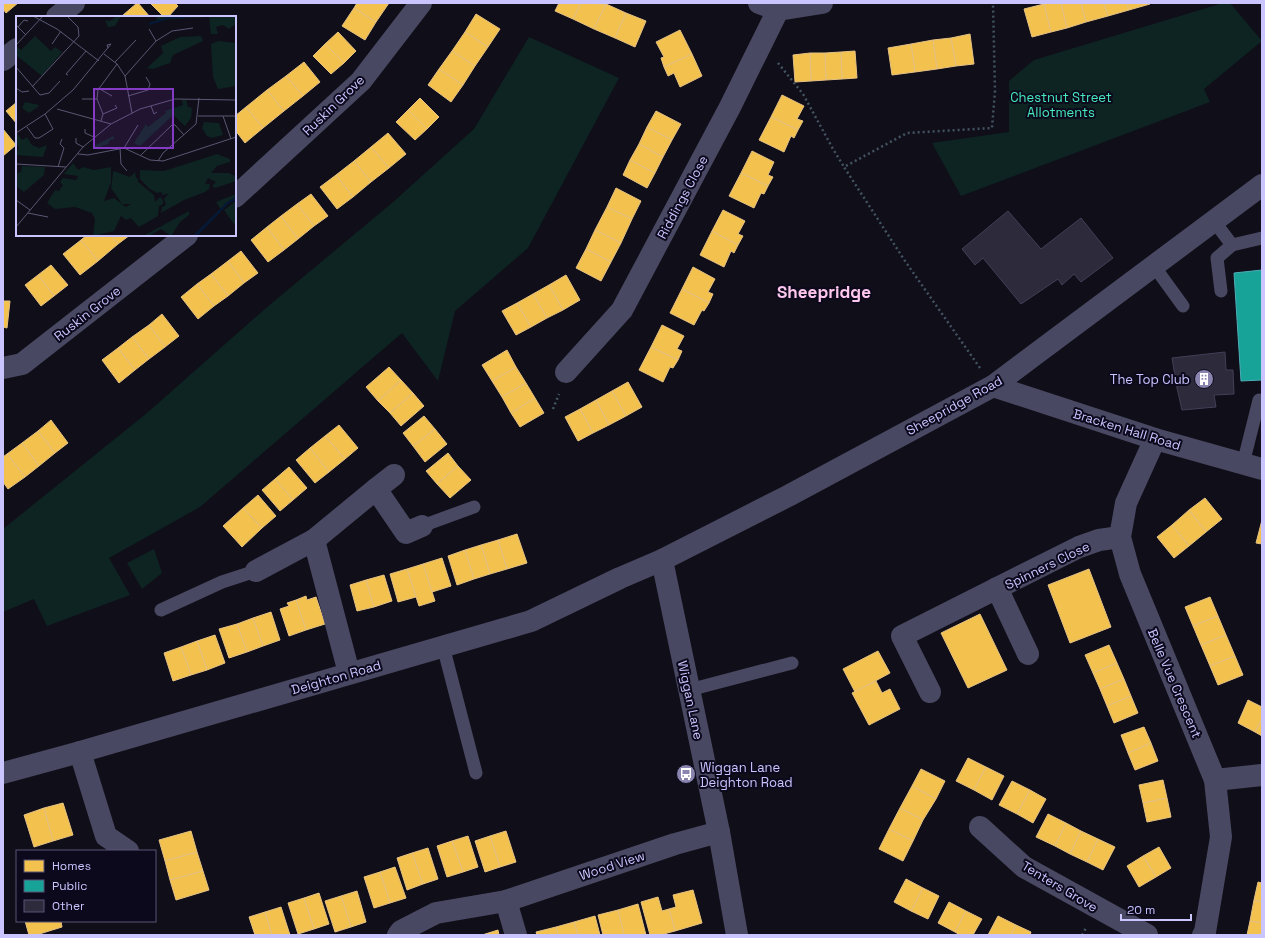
<svg xmlns="http://www.w3.org/2000/svg" width="1265" height="938" font-family="'Space Grotesk',sans-serif">
	<style>
		.green { fill: #0d2423 }
		.homes { fill: #f2c14e; stroke: #e6c283 }
		.public { fill: #17a398; stroke: #4dadb7 }
		.building { fill: #2d2a3c; stroke: #423f58 }
		.lines { fill: none; stroke-linecap: round; stroke-linejoin: round }
		.path { stroke: #425462; stroke-width: 2.5; stroke-dasharray: 2 3; stroke-linecap: butt }
		.lane { stroke: #484862; stroke-width: 13 }
		.street { stroke: #484862; stroke-width: 22 }
		.labels { text-anchor: middle; stroke-width: 4; stroke-linejoin: round; paint-order: stroke }
		.park-label { font-size: 13px; fill: #46eabb; stroke: #0c091d }
		.street-label { font-size: 13px; fill: #cac5ff; stroke: #0c091d }
		.poi-label { font-size: 13px; fill: #cac5ff; stroke: #0c091d; text-anchor: end }
		.district-label { font-size: 17px; font-weight: bold; fill: #ffc7ed; stroke: #0c091d }
		.inset-river { fill: none; stroke: #051938; stroke-width: 2 }
		.inset-road { fill: none; stroke: #5a5774; stroke-width: 1 }
		.view { fill: #833bc5; fill-opacity: 0.15; stroke: #833bc5; stroke-width: 2 }
		.inset-edge { fill: none; stroke: #cac5ff; stroke-width: 2 }
	</style>
	<rect width="100%" height="100%" fill="#100e18"/>
	<g class="green">
		<path d="M1223 3H1230L1262 41 1204 89 1210 102 961 196 932 143 1009 132V81L1034 60Z"/>
		<path d="M529 37 619 78 528 248 455 311 438 381 402 333 200 507 109 558 130 595 47 626 34 599 3 612V529L147 413 266 308 392 203 474 129Z"/>
		<path d="M154 549 162 573 142 589 127 563Z"/>
	</g>
	<g class="homes">
		<path d="M3 3H18L6 13 3 9Z"/>
		<path d="M137 3H138L150 17H123L122 16Z"/>
		<path d="M150 3H175L178 6 168 17H164Z"/>
		<path d="M357 3H389L376 22 354 8Z"/>
		<path d="M559 3H581L573 19 555 11Z"/>
		<path d="M581 3 606 4 594 29 573 19Z"/>
		<path d="M1048 3H1061L1067 28 1051 32 1044 4Z"/>
		<path d="M1061 3H1081L1086 22 1067 28Z"/>
		<path d="M1081 3H1104L1108 16 1086 22Z"/>
		<path d="M1104 3H1127L1129 10 1108 16Z"/>
		<path d="M1127 3H1150V4L1129 10Z"/>
		<path d="M606 4 626 13 615 38 594 29Z"/>
		<path d="M1044 4 1051 32 1032 37 1024 9Z"/>
		<path d="M354 8 376 22 365 40 342 26Z"/>
		<path d="M626 13 646 21 635 47 615 38Z"/>
		<path d="M476 14 500 29 488 47 465 32Z"/>
		<path d="M680 30 692 54 664 67 661 58 664 57 656 42Z"/>
		<path d="M338 32 356 51 344 63 325 44Z"/>
		<path d="M465 32 488 47 475 66 452 51Z"/>
		<path d="M970 34 974 64 956 66 951 38Z"/>
		<path d="M951 38 956 66 937 69 933 40Z"/>
		<path d="M933 40 937 69 915 72 911 44Z"/>
		<path d="M325 44 344 63 331 74 313 56Z"/>
		<path d="M911 44 915 72 892 75 888 48Z"/>
		<path d="M452 51 475 66 463 85 439 69Z"/>
		<path d="M855 51 857 78 842 79 841 52Z"/>
		<path d="M841 52 842 79 826 80 825 53Z"/>
		<path d="M810 53H825L826 80 811 81Z"/>
		<path d="M810 53 811 81 795 82 793 55Z"/>
		<path d="M692 54 702 76 680 87 674 73 668 76 664 67Z"/>
		<path d="M304 62 320 82 303 96 286 76Z"/>
		<path d="M439 69 463 85 451 102 428 85Z"/>
		<path d="M286 76 303 96 284 111 267 90Z"/>
		<path d="M267 90 284 111 263 128 246 107Z"/>
		<path d="M782 95 804 106 797 119 803 121 798 130 771 117Z"/>
		<path d="M420 98 439 117 427 129 408 110Z"/>
		<path d="M17 102V124L6 111Z"/>
		<path d="M246 107 263 128 245 143 235 130V116Z"/>
		<path d="M408 110 427 129 415 140 396 122Z"/>
		<path d="M656 111 681 124 672 140 647 127Z"/>
		<path d="M771 117 798 130 794 138 791 136 784 152 759 140Z"/>
		<path d="M647 127 672 140 663 157 639 144Z"/>
		<path d="M3 129 16 145 3 156Z"/>
		<path d="M388 133 406 154 389 168 371 147Z"/>
		<path d="M639 144 663 157 655 173 630 160Z"/>
		<path d="M371 147 389 168 371 182 354 161Z"/>
		<path d="M752 151 774 162 768 175 773 177 768 186 741 173Z"/>
		<path d="M630 160 655 173 647 188 623 175Z"/>
		<path d="M354 161 371 182 353 197 336 175Z"/>
		<path d="M741 173 768 186 764 194 761 193 754 208 729 196Z"/>
		<path d="M336 175 353 197 337 209 320 187Z"/>
		<path d="M616 188 641 201 632 219 607 207Z"/>
		<path d="M311 194 328 216 314 226 297 204Z"/>
		<path d="M297 204 314 226 298 239 281 216Z"/>
		<path d="M607 207 632 219 621 243 595 230Z"/>
		<path d="M723 210 745 221 738 234 743 236 738 245 712 231Z"/>
		<path d="M281 216 298 239 284 250 267 227Z"/>
		<path d="M267 227 284 250 268 262 251 240Z"/>
		<path d="M595 230 621 243 611 262 586 249Z"/>
		<path d="M712 231 738 245 734 253 731 251 724 267 700 255Z"/>
		<path d="M87 235H111L118 244 98 261 81 240Z"/>
		<path d="M111 235H130L118 244Z"/>
		<path d="M81 240 98 261 80 275 63 254Z"/>
		<path d="M586 249 611 262 601 281 576 268Z"/>
		<path d="M241 251 258 273 244 283 228 261Z"/>
		<path d="M228 261 244 283 228 296 211 274Z"/>
		<path d="M51 265 68 285 54 296 38 275Z"/>
		<path d="M693 267 715 279 708 292 713 294 709 303 682 289Z"/>
		<path d="M211 274 228 296 214 306 197 284Z"/>
		<path d="M38 275 54 296 41 306 25 285Z"/>
		<path d="M566 275 580 300 563 310 549 285Z"/>
		<path d="M197 284 214 306 198 319 181 297Z"/>
		<path d="M549 285 563 310 547 318 533 294Z"/>
		<path d="M682 289 709 303 704 311 702 310 694 325 670 313Z"/>
		<path d="M533 294 547 318 531 327 517 303Z"/>
		<path d="M3 301H10L7 328 3 327Z"/>
		<path d="M517 303 531 327 516 335 502 311Z"/>
		<path d="M162 314 179 336 165 347 149 325Z"/>
		<path d="M149 325 165 347 149 359 132 337Z"/>
		<path d="M662 325 684 336 677 349 682 351 678 360 651 347Z"/>
		<path d="M132 337 149 359 135 370 118 348Z"/>
		<path d="M651 347 678 360 673 368 670 367 663 382 639 370Z"/>
		<path d="M118 348 135 370 119 383 102 360Z"/>
		<path d="M507 350 516 367 492 381 482 365Z"/>
		<path d="M389 367 401 380 378 401 366 387Z"/>
		<path d="M516 367 526 383 502 397 492 381Z"/>
		<path d="M401 380 413 393 390 413 378 401Z"/>
		<path d="M628 382 642 407 626 416 612 391Z"/>
		<path d="M526 383 535 398 511 413 502 397Z"/>
		<path d="M612 391 626 416 609 425 596 400Z"/>
		<path d="M413 393 424 406 401 426 390 413Z"/>
		<path d="M535 398 544 413 520 427 511 413Z"/>
		<path d="M596 400 609 425 593 433 580 409Z"/>
		<path d="M580 409 593 433 578 441 565 417Z"/>
		<path d="M424 416 435 429 413 446 403 433Z"/>
		<path d="M51 420 68 443 55 453 38 431Z"/>
		<path d="M339 425 358 448 345 459 325 436Z"/>
		<path d="M435 429 447 444 425 462 413 446Z"/>
		<path d="M38 431 55 453 39 466 22 443Z"/>
		<path d="M325 436 345 459 329 472 310 448Z"/>
		<path d="M22 443 39 466 25 477 7 454Z"/>
		<path d="M310 448 329 472 315 483 296 460Z"/>
		<path d="M448 453 458 466 437 484 426 471Z"/>
		<path d="M7 454 25 477 8 489 3 482V457Z"/>
		<path d="M458 466 471 480 450 498 437 484Z"/>
		<path d="M289 467 307 488 293 500 275 479Z"/>
		<path d="M275 479 293 500 280 511 262 490Z"/>
		<path d="M258 495 276 516 262 528 243 508Z"/>
		<path d="M1205 498 1222 519 1206 532 1189 510Z"/>
		<path d="M243 508 262 528 242 547 223 526Z"/>
		<path d="M1189 510 1206 532 1189 546 1172 525Z"/>
		<path d="M1262 520V544L1256 543Z"/>
		<path d="M1172 525 1189 546 1174 558 1157 537Z"/>
		<path d="M517 534 527 563 507 569 498 540Z"/>
		<path d="M498 540 507 569 490 574 481 545Z"/>
		<path d="M481 545 490 574 474 579 465 550Z"/>
		<path d="M465 550 474 579 457 585 448 556Z"/>
		<path d="M442 558 451 586 432 592 423 564Z"/>
		<path d="M423 564 435 601 419 606 407 569Z"/>
		<path d="M407 569 416 597 398 602 390 574Z"/>
		<path d="M1089 569 1111 627 1070 643 1048 585Z"/>
		<path d="M384 575 392 601 374 607 366 580Z"/>
		<path d="M366 580 374 607 357 611 350 585Z"/>
		<path d="M306 596 307 600 316 597 325 624 306 630 296 600Z"/>
		<path d="M1210 597 1218 616 1193 626 1185 607Z"/>
		<path d="M296 600 306 630 289 636 280 609 289 606 287 603Z"/>
		<path d="M271 612 280 640 263 646 253 618Z"/>
		<path d="M980 614 1007 670 968 688 941 633Z"/>
		<path d="M1218 616 1226 635 1201 645 1193 626Z"/>
		<path d="M253 618 263 646 247 652 237 624Z"/>
		<path d="M237 624 247 652 229 658 219 629Z"/>
		<path d="M215 635 225 663 207 670 197 641Z"/>
		<path d="M1226 635 1235 656 1210 666 1201 645Z"/>
		<path d="M197 641 207 670 191 675 181 647Z"/>
		<path d="M1109 645 1117 663 1093 673 1085 655Z"/>
		<path d="M181 647 191 675 173 681 164 653Z"/>
		<path d="M878 651 890 673 855 692 843 669Z"/>
		<path d="M1235 656 1243 675 1218 685 1210 666Z"/>
		<path d="M1117 663 1124 679 1100 689 1093 673Z"/>
		<path d="M1124 679 1131 696 1107 706 1100 689Z"/>
		<path d="M876 681 882 693 890 689 900 709 869 725 852 693Z"/>
		<path d="M1131 696 1138 713 1114 723 1107 706Z"/>
		<path d="M1248 700 1262 707V719L1255 732 1238 723Z"/>
		<path d="M1262 719V736L1255 732Z"/>
		<path d="M1144 727 1151 743 1128 753 1121 735Z"/>
		<path d="M1151 743 1158 761 1135 770 1128 753Z"/>
		<path d="M968 758 986 767 974 790 956 781Z"/>
		<path d="M986 767 1004 776 992 800 974 790Z"/>
		<path d="M921 769 945 781 936 799 912 786Z"/>
		<path d="M1163 780 1167 798 1143 803 1139 785Z"/>
		<path d="M1012 781 1030 790 1017 814 999 805Z"/>
		<path d="M912 786 936 799 923 820 900 808Z"/>
		<path d="M1030 790 1046 799 1033 823 1017 814Z"/>
		<path d="M1167 798 1171 817 1147 822 1143 803Z"/>
		<path d="M63 803 73 835 53 841 44 808Z"/>
		<path d="M44 808 53 841 34 847 24 815Z"/>
		<path d="M900 808 923 820 913 841 889 829Z"/>
		<path d="M1048 814 1066 823 1055 846 1036 837Z"/>
		<path d="M1066 823 1081 831 1070 854 1055 846Z"/>
		<path d="M889 829 913 841 903 861 879 849Z"/>
		<path d="M191 831 197 852 165 861 159 840Z"/>
		<path d="M506 831 516 862 500 867 490 836Z"/>
		<path d="M1081 831 1098 839 1087 862 1070 854Z"/>
		<path d="M468 836 478 867 463 872 452 841Z"/>
		<path d="M490 836 500 867 485 872 475 841Z"/>
		<path d="M1098 839 1115 847 1103 870 1087 862Z"/>
		<path d="M452 841 463 872 447 877 437 846Z"/>
		<path d="M1159 847 1171 868 1156 877 1143 856Z"/>
		<path d="M428 848 438 879 423 884 412 853Z"/>
		<path d="M197 852 203 871 170 880 165 861Z"/>
		<path d="M412 853 423 884 407 890 397 858Z"/>
		<path d="M1143 856 1156 877 1139 887 1127 866Z"/>
		<path d="M395 867 406 898 390 903 380 872Z"/>
		<path d="M203 871 209 890 176 900 170 880Z"/>
		<path d="M380 872 390 903 374 908 364 877Z"/>
		<path d="M906 879 923 888 911 911 894 902Z"/>
		<path d="M1258 882 1262 883V902L1254 900Z"/>
		<path d="M923 888 939 896 928 919 911 911Z"/>
		<path d="M693 890 702 923 675 931 669 909 676 907 673 895Z"/>
		<path d="M357 891 366 922 351 927 341 896Z"/>
		<path d="M319 893 329 924 314 929 304 898Z"/>
		<path d="M341 896 351 927 335 932 325 901Z"/>
		<path d="M658 897 662 911 669 909 675 931 660 935H650L641 902Z"/>
		<path d="M304 898 314 929 298 934 288 903Z"/>
		<path d="M1254 900 1262 902V923L1250 921Z"/>
		<path d="M949 902 966 911 955 932 938 923Z"/>
		<path d="M638 904 646 935H624L618 910Z"/>
		<path d="M281 907 290 935H272L265 912Z"/>
		<path d="M618 910 624 935H603L598 915Z"/>
		<path d="M966 911 982 919 973 935H960L955 932Z"/>
		<path d="M265 912 272 935H255L249 917Z"/>
		<path d="M595 916 600 935H578L574 922Z"/>
		<path d="M998 916 1016 925 1011 935H988Z"/>
		<path d="M25 921H61L62 927 36 935H29Z"/>
		<path d="M1250 921 1262 923V935H1247Z"/>
		<path d="M574 922 578 935H558L556 927Z"/>
		<path d="M1016 925 1031 932 1030 935H1011Z"/>
		<path d="M556 927 558 935H537L536 932Z"/>
		<path d="M498 930 499 935H482Z"/>
	</g>
	<path class="public" d="M1262 270V380L1241 381 1234 273Z"/>
	<g class="building">
		<path d="M1008 211 1041 249 1081 218 1113 258 1081 282 1074 274 1062 285 1058 279 1021 304 983 258 975 265 962 249Z"/>
		<path d="M1225 352 1226 370H1233L1234 394 1214 395 1216 407 1182 410 1177 388 1172 358Z"/>
	</g>
	<g class="lines">
		<g class="path">
			<path d="M778 63 803 94 833 149 844 167"/>
			<path d="M980 368 905 261 844 167 907 133 992 128 995 91 993 3"/>
			<path d="M553 409 559 394"/>
			<path d="M1082 935 1086 928"/>
		</g>
		<g class="lane">
			<path d="M1214 221 1232 245 1217 258 1221 291"/>
			<path d="M1232 245 1262 238"/>
			<path d="M1154 266 1183 306"/>
			<path d="M1243 464 1259 400"/>
			<path d="M422 526 474 507"/>
			<path d="M161 610 222 582 256 571"/>
			<path d="M443 646 476 773"/>
			<path d="M689 690 792 663"/>
		</g>
		<g class="street">
			<path d="M759 3 778 10 822 3"/>
			<path d="M57 17 74 3"/>
			<path d="M3 60 17 49"/>
			<path d="M235 197 361 81 421 3"/>
			<path d="M3 368 22 364 187 235"/>
			<path d="M566 372 622 310 730 107 778 10"/>
			<path d="M993 386 1155 439 1262 469"/>
			<path d="M1155 439 1126 503 1120 537 1130 574 1215 780 1221 837 1205 932 1203 935"/>
			<path d="M376 489 394 475"/>
			<path d="M314 540 376 489 406 533 422 526"/>
			<path d="M662 560 719 832 737 935"/>
			<path d="M256 571 314 540 349 673"/>
			<path d="M997 588 1028 654"/>
			<path d="M930 692 902 636 1079 547 1099 540 1120 537"/>
			<path d="M80 752 106 836 128 851"/>
			<path d="M3 773 80 752 531 621 620 578 662 560 788 496 993 386 1262 185"/>
			<path d="M1215 780 1262 775"/>
			<path d="M980 827 1024 867 1147 935"/>
			<path d="M506 901 516 935"/>
			<path d="M398 935 401 931 436 913 506 901 675 844 719 832"/>
		</g>
	</g>
	<defs>
		<g id="building-disc" transform="scale(1)"><circle r="9.5" fill="#8985ae" stroke="#0c091d"/><path d="M-4-6H4V6H1V3H-1V6H-4ZM-2.5-4.3h1.7v1.8h-1.7ZM.8-4.3h1.7v1.8H.8ZM-2.5-1h1.7V.8h-1.7ZM.8-1h1.7V.8H.8Z" fill="#fff"/></g>
		<g id="bus-disc" transform="scale(1)"><circle r="9.5" fill="#8985ae" stroke="#0c091d"/><path d="M-5-6H5V4H4V6H2V4H-2V6H-4V4H-5ZM-3.5-4V0h7V-4ZM-3.5 1.2v1.5H-2V1.2ZM2 1.2v1.5H3.5V1.2Z" fill="#fff"/></g>
	</defs>
	<g fill-rule="evenodd">
		<use href="#building-disc" x="1204" y="379"/>
		<use href="#bus-disc" x="686" y="774"/>
	</g>
	<g class="labels">
		<g class="park-label">
			<text x="1061" y="102">Chestnut Street<tspan x="1061" dy="15">Allotments</tspan></text>
		</g>
		<g class="street-label">
			<text transform="translate(333 105) rotate(-44)" y="5">Ruskin Grove</text>
			<text transform="translate(682 197) rotate(-62)" y="5">Riddings Close</text>
			<text transform="translate(87 313) rotate(-38)" y="5">Ruskin Grove</text>
			<text transform="translate(954 405) rotate(-29)" y="5">Sheepridge Road</text>
			<text transform="translate(1127 429) rotate(17)" y="5">Bracken Hall Road</text>
			<text transform="translate(1047 565) rotate(-26)" y="5">Spinners Close</text>
			<text transform="translate(336 677) rotate(-16)" y="5">Deighton Road</text>
			<text transform="translate(1175 683) rotate(67)" y="5">Belle Vue Crescent</text>
			<text transform="translate(691 700) rotate(78)" y="5">Wiggan Lane</text>
			<text transform="translate(612 865) rotate(-18)" y="5">Wood View</text>
			<text transform="translate(1060 886) rotate(31)" y="5">Tenters Grove</text>
		</g>
		<g class="poi-label">
			<text x="1190" y="384">The Top Club</text>
			<text x="700" y="772" text-anchor="start">Wiggan Lane<tspan x="700" dy="15">Deighton Road</tspan></text>
		</g>
		<g class="district-label">
			<text x="824" y="298">Sheepridge</text>
		</g>
	</g>
	<g transform="translate(16 16)">
		<rect width="220" height="220" fill="#100e18"/>
		<path d="M101 0H105L99 10 92 11 89 4 94 5ZM140 0H220V8L213 13 207 9 200 11 202 18H195L193 1 141 4ZM19 20 35 35 39 31 46 36 26 60 1 40 0 34V30L5 34ZM185 20 187 25 157 39 154 47 137 53 131 52 147 37 145 30 164 21ZM202 25 220 27V70L202 73 197 61 195 28ZM170 83 172 91 176 92 175 102 169 110 157 99 124 130 118 127 130 108 132 111 150 97 149 95 167 89 166 84ZM9 86 23 89 22 91 13 97 6 92ZM188 106 203 107 207 119 196 122 191 120 186 112ZM1 117 6 124 11 121 16 129 23 132 31 129 27 141 0 139 3 131 0 128ZM97 120 99 123 94 124 92 128 80 132 78 130ZM201 138 214 143V146L201 150 195 157H213L219 160 220 165 199 172 196 170 200 166 192 162 189 168H194L193 173 189 176 168 184 145 197 146 191 150 189 148 183 153 177 147 179 145 176 141 177 134 173 124 163V154L148 155ZM57 147 62 154 67 151 78 154 95 151V166L88 185 98 182 110 191 115 188H106L95 172 97 157 98 155 114 161 119 156 120 162 123 163 121 165 138 179 139 186 144 181 147 184V188L143 190 142 200 123 211 115 202 110 204 105 200 98 215 77 220 79 203 76 197 59 191 39 193 31 187 39 174 43 175 47 169 44 166 47 162 60 164 62 160 48 158ZM6 150 29 151 28 159 8 176 0 170 1 157 5 156ZM220 178V181L211 186 205 194 200 186ZM220 185V211L208 194ZM173 195V199L164 206 155 220 145 213 133 220H127Z" fill="#0d2423"/>
		<path d="M220 181V184L213 187 181 220H177L211 186Z" fill="#051938"/>
		<path class="inset-river" d="M133 8 152 2 181 0"/>
		<path class="inset-road" d="M17 0 41 13 83 45M0 9 10 19M2 11 8 4 12 5M140 25 156 15 177 12M36 28 45 15M0 29 27 0M88 38 101 48 109 60 116 97M99 46 120 24M0 51 24 79 33 77 44 65M52 59 50 58 70 35M109 60 140 25 133 13M16 71 63 20 62 11 51 0M0 72 6 76 13 75M82 72 96 80M112 80 132 74 134 68 130 61M66 83H81M135 90 138 98 141 96M41 93 95 108M87 98 101 92 99 89M182 100H220M207 100 215 123M85 105 87 98 81 83 82 74 101 48M11 111 19 122H23L37 113 29 98M69 113V117L78 121M0 117 29 98 57 74 95 28 91 29 92 32M60 122V127L67 131M104 132 105 148 111 155M108 132 122 109M62 138 72 139 108 132 134 144 147 145 220 121M125 139 156 109H159L168 119M142 145 147 137 180 108 183 82M0 148 50 151M42 151 48 132 44 128 46 123M0 184 14 194M12 197 32 201M0 211 67 131 95 108 124 93 159 83 220 84"/>
		<path class="view" d="M78 73H157V132H78Z"/>
		<rect width="220" height="220" class="inset-edge"/>
	</g>
	<rect width="1265" height="938" fill="none" stroke="#cac5ff" stroke-width="8"/>
	<rect x="16" y="850" width="140" height="72" fill="#0c091d" stroke="#585477"/>
	<rect x="24" y="860" width="20" height="12" fill="#f2c14e" stroke="#585477"/>
	<text x="52" y="870" font-size="12" fill="#cac5ff">Homes</text>
	<rect x="24" y="880" width="20" height="12" fill="#17a398" stroke="#585477"/>
	<text x="52" y="890" font-size="12" fill="#cac5ff">Public</text>
	<rect x="24" y="900" width="20" height="12" fill="#2d2a3c" stroke="#585477"/>
	<text x="52" y="910" font-size="12" fill="#cac5ff">Other</text>
	<path d="M1121 914v6h70v-6" fill="none" stroke="#cac5ff" stroke-width="2"/>
	<text x="1127" y="914" font-size="12" fill="#cac5ff" stroke="#0c091d" stroke-width="3" paint-order="stroke">20 m</text>
</svg>
